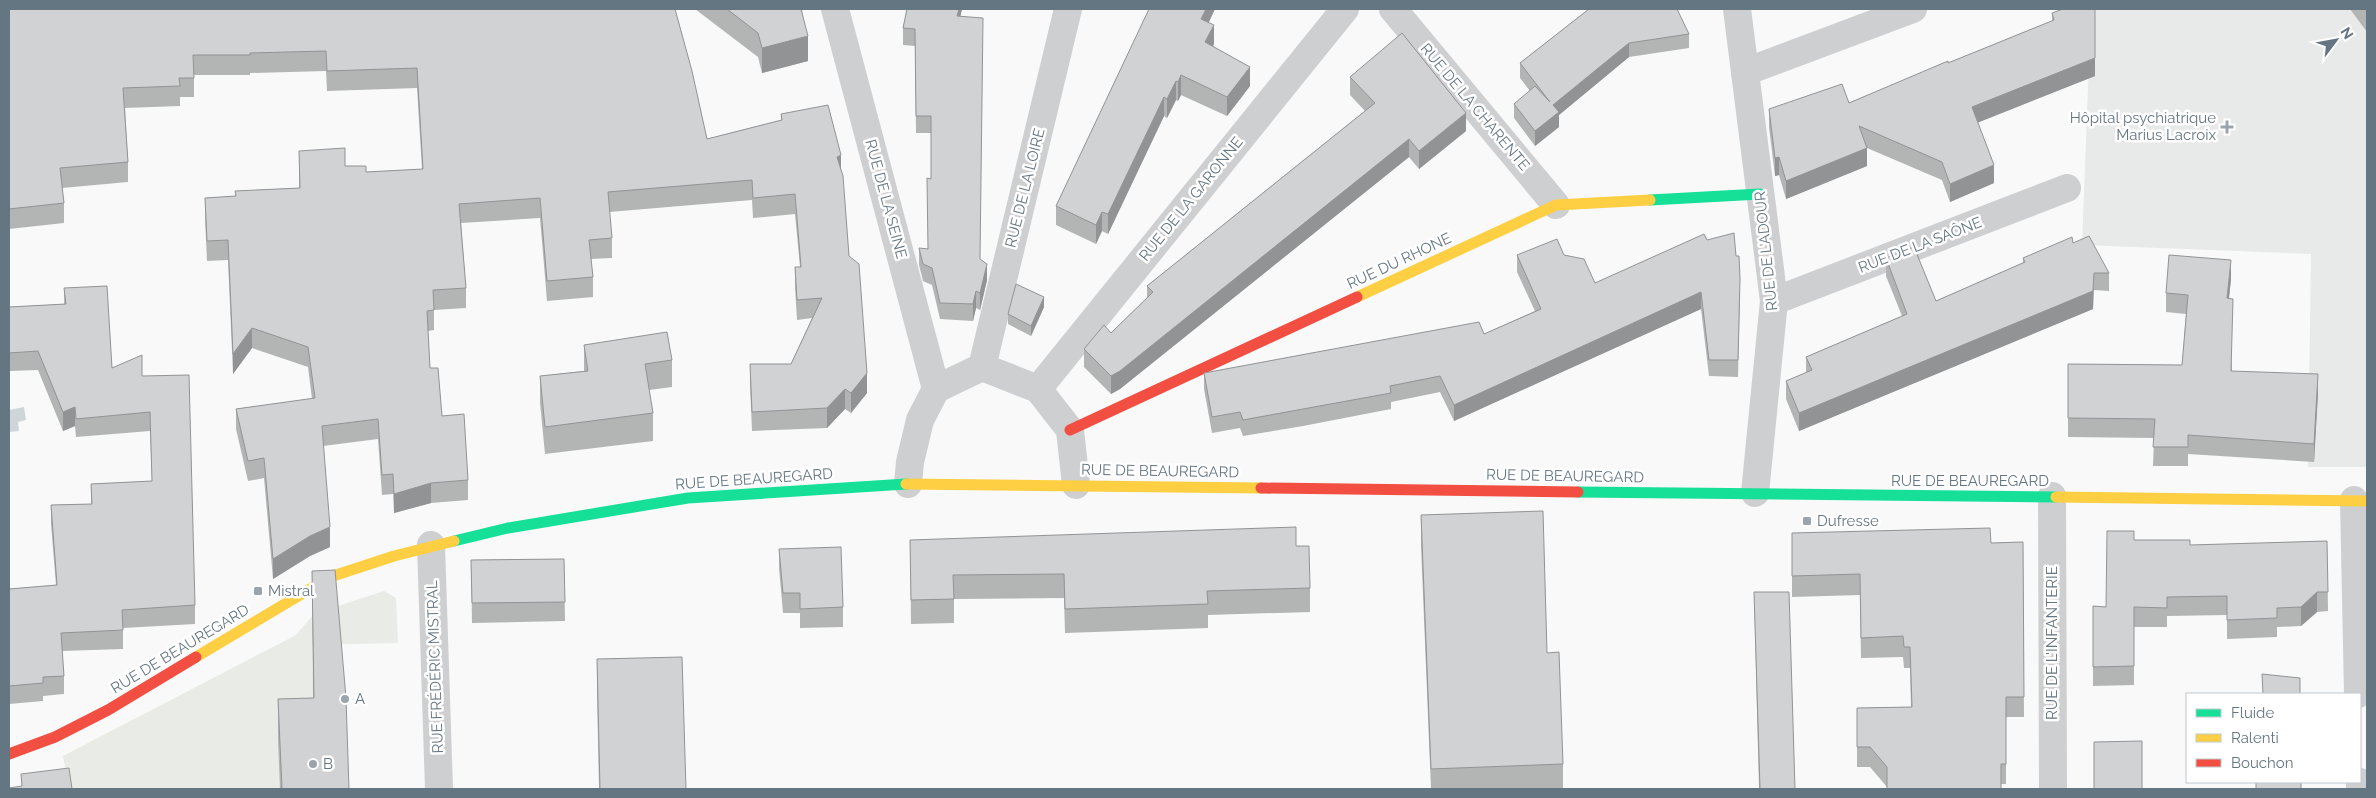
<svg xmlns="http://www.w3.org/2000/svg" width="2376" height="798" font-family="Raleway,sans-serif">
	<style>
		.built { fill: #e8e9e9 }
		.green { fill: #e8ebe6 }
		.water { fill: #ced6d9 }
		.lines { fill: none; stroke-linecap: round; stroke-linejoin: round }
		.street { stroke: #cecfd0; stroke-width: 28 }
		.fast { stroke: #16e098; stroke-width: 11 }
		.slow { stroke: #ffcf43; stroke-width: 11 }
		.jam { stroke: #f24e42; stroke-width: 11 }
		.wall { fill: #b3b5b5 }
		.shaded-wall { fill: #929394 }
		.building { fill: #d0d2d3; stroke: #929394 }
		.poi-dot { fill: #99a4ac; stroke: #fff; stroke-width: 2 }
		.labels { text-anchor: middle; stroke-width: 5; stroke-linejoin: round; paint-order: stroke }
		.street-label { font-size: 15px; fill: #657683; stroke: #fff }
		.poi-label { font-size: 15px; fill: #657683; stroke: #fff; text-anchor: start }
	</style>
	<rect width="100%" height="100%" fill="#f9f9f9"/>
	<path class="built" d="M2091 9H2367V467H2308L2311 254 2082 245Z"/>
	<path class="green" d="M384 591 396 598 398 643 312 645 314 738 280 789H69L63 756 296 635 314 614Z"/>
	<path class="water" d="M24 407 26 420 18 422 19 431 9 432V410Z"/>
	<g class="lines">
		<g class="street">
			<path d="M835 9 936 389"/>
			<path d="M1393 9 1556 205"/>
			<path d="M1737 9 1774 301 1755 493"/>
			<path d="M1745 72 1913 9"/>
			<path d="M1774 301 2067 188"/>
			<path d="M982 367 1068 9"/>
			<path d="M1038 389 1345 9"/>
			<path d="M908 484 910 462 920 420 936 389 982 367 1038 389 1070 430 1076 485"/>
			<path d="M2052 496 2053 789"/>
			<path d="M2354 500 2358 694"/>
			<path d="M431 545 439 789"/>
			<path d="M2360 782V789"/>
		</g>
		<g class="fast">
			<path d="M1650 200 1760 194"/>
			<path d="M1578 492 2056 497"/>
			<path d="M454 541 508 528 688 498 906 484"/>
		</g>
		<g class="slow">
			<path d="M1357 297 1556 205 1650 200"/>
			<path d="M906 484 1261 488"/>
			<path d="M2056 497 2367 501"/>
			<path d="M196 657 330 577 394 556 454 541"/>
		</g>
		<g class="jam">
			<path d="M1070 430 1357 297"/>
			<path d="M1261 488 1578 492"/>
			<path d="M9 754 55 737 108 710 196 657"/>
		</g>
	</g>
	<g class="wall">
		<path d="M9 9H675L707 139 781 120V114L841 169 849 256 867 393 851 413 845 409 827 428 752 431 750 384V364H791L812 318 797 320 795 287V267H800L795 214 753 218 752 200 609 212 612 238V258L591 259 593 277V297L547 301 540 218 461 223 466 288V308L434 310V330L428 331 430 368 442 416 468 480V500L431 503 394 513 393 494 382 495 378 439 323 446 330 547 310 556 273 579 264 478 248 481 236 429V409L312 399 308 367 252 348 233 374 228 260 207 261 205 218V198L235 196V191L299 188V151L345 166 366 172 422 169 417 88 327 91 326 71 250 73V75H194V97H180V106L125 108 128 162V182L62 188 64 203V223L9 229Z"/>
		<path d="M695 9H802L808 61 762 73 758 57Z"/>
		<path d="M907 9H962L960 16 980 259 987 280 980 310 976 308 973 321 940 319 932 285 923 281 919 265V248L928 249 931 179V133H916L915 46 903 45V28Z"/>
		<path d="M1215 9 1209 22 1214 44 1213 46 1250 86 1227 116 1181 95 1178 101 1176 100 1167 118 1164 116 1108 234 1102 231 1096 244 1056 225V206Z"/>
		<path d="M1589 9 1689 34V48L1629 57 1559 115V127L1535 146 1514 118V104L1530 91 1520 78V63Z"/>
		<path d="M2350 9H2367V32Z"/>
		<path d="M2052 13 2095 76 1978 122 1994 183 1950 202 1942 180 1867 148V166L1786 199 1779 175 1775 176 1769 127V109L1849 103 2052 21Z"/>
		<path d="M1350 77 1466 131 1419 169 1409 157 1120 389 1111 394 1084 367V349L1111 333 1147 298V286L1365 111 1350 95Z"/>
		<path d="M1707 240 1740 294 1738 377 1709 376 1701 309 1454 421 1440 392 1391 402V409L1303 426 1243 436 1240 428 1212 433 1204 389V373L1484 334 1535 311 1517 272V255H1564L1595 283Z"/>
		<path d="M2073 243 2109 273V291L2094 290 2093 309 1799 431 1786 399V381L1806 373V357L1902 316 1886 276V258L1936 301 2023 263V258Z"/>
		<path d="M2231 279 2229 298 2232 371 2318 393 2314 462 2188 454V466H2153L2154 438 2068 437V364L2182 365 2186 314 2166 312V293Z"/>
		<path d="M64 288 112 368 142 376 195 605V624L123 628V649L62 651 64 676V694L43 696V701L9 704V589L56 585 51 524V505L91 504V484L152 481 150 431 76 437 75 426 63 431 38 370 9 371V307L64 304Z"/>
		<path d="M1044 307 1031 336 1008 324V314Z"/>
		<path d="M584 345 672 360V387L649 390 653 413V441L545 454 540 403V376L584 371Z"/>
		<path d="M1421 515 1547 653 1563 764V789H1431L1421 546Z"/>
		<path d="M1792 533 1991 543 2023 542 2024 717H2006V784L1887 787 1870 767H1857V708L1911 707 1910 668H1904L1903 657 1861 658 1860 595 1792 597Z"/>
		<path d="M910 540 1296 546 1310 588V612L1208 615V628L1065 633 1064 598 954 599V623L911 624Z"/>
		<path d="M2134 540 2190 545 2327 541 2328 611 2317 612 2301 626 2277 627V637L2227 639V615L2167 616V627H2134V685L2093 686V606L2106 607Z"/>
		<path d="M779 549 843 607V627L800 628V613H783L779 568Z"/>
		<path d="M564 559 565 621 472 623 471 560Z"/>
		<path d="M312 571 349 789H280L278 739V699L313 698Z"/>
		<path d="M1754 592 1795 789H1759Z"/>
		<path d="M597 659 686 789H599L597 692Z"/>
	</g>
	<g class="shaded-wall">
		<path d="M959 9H962L957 33V16Z"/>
		<path d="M1206 9H1215L1201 38V19Z"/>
		<path d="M1214 25V44L1205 61V42Z"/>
		<path d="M808 36V61L762 73V48Z"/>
		<path d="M1629 43V57L1559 115V127L1535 146V131L1553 105Z"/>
		<path d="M2095 58V76L1972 125V107Z"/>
		<path d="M1250 67V86L1227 116V97Z"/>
		<path d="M1181 75V95L1178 101V82Z"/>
		<path d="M1176 81V100L1167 118V99Z"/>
		<path d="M1164 97V116L1108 234V214Z"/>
		<path d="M1466 113V131L1419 169V151Z"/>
		<path d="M1409 139V157L1120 389 1111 394V376Z"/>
		<path d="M1867 148V166L1786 199V181Z"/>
		<path d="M841 155V175L837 157Z"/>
		<path d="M1779 157V175L1775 176V158Z"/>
		<path d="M1994 165V183L1950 202V184Z"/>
		<path d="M1102 212V231L1096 244V225Z"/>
		<path d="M2231 260V279L2227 317V298Z"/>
		<path d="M987 264V280L980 310V293Z"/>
		<path d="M2094 273 2093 309 1799 431V413Z"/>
		<path d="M976 291V308L973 321V304Z"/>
		<path d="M1701 292V309L1454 421V405Z"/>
		<path d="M1044 297V307L1031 336V326Z"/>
		<path d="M252 328V348L233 374V354Z"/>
		<path d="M867 373V393L851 413V393Z"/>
		<path d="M2318 374V393L2314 462V444Z"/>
		<path d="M845 389V409L827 428V408Z"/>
		<path d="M75 407V426L63 431V412Z"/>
		<path d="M431 483V503L394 513V494Z"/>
		<path d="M330 527V547L310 556 273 579V559L310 536Z"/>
		<path d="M2317 592V612L2301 626V607Z"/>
	</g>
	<g class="building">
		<path d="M9 9H675L692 71 707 139 782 120 781 114 828 105 841 155 837 157 843 176 849 256 859 264 867 373 851 393 845 389 827 408 752 412 750 364H791L822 298 797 300 795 267H801L795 194 753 198 752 180 608 192 612 238 589 240 593 277 547 281 540 198 459 204 466 288 433 290 434 310 427 311 430 368H438L442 416 464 414 468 480 431 483 394 494 393 474 382 475 378 419 322 426 330 527 310 536 273 559 264 458 248 461 236 409 315 398 308 347 252 328 233 354 228 240 207 241 205 198 236 196 235 191 300 188 299 151 345 148V166H366V172L423 169 417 68 327 71 326 51 250 53V55H193L194 78H179L180 86 123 88 128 162 60 168 64 203 9 209Z"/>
		<path d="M727 9H801L808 36 762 48 758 33Z"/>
		<path d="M907 9H959L957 16 983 18 980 259 987 264 980 293 976 291 973 304 940 303 932 268 923 264 919 248 928 249 927 178 931 179V116H916L915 29 903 28Z"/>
		<path d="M1149 9H1206L1201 19 1214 25 1205 42 1250 67 1227 97 1181 75 1178 82 1176 81 1167 99 1164 97 1108 214 1102 212 1096 225 1056 206Z"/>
		<path d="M1589 9H1677L1689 34 1629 43 1553 105 1559 112 1535 131 1514 104 1535 86 1550 102 1520 63Z"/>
		<path d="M2063 9H2095V58L1972 107 1994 165 1950 184 1942 162 1859 126 1867 148 1786 181 1779 157 1775 158 1769 109 1842 84 1849 103 1948 61V63L2054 20 2052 13Z"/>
		<path d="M1402 33 1466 113 1419 151 1409 139 1120 371 1111 376 1084 349 1104 325 1111 333 1153 292 1147 286 1375 103 1350 77Z"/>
		<path d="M1734 233 1736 256H1739L1740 278 1738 360H1709L1701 292 1454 405 1440 376 1390 386 1391 393 1303 409 1243 420 1240 412 1212 417 1204 373 1479 322 1484 334 1541 309 1517 255 1557 239 1564 255 1584 259 1595 283 1704 234 1707 240Z"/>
		<path d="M2089 236 2109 273H2094L2093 291 1799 413 1786 381 1812 370 1806 357 1907 314 1886 258 1914 247 1936 301 2025 262 2023 258 2072 237 2073 243Z"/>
		<path d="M2169 255 2231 260 2227 298 2233 299 2231 371 2318 374 2314 444 2188 435V447H2153L2155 419 2068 418V364L2182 365 2188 295 2166 293Z"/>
		<path d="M1016 284 1044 297 1031 326 1008 314Z"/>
		<path d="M107 286 112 368 142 355V376L189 375 195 605 122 610 123 630 61 633 64 676 43 677V683L9 686V589L57 585 51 505 92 504 91 484 152 481 150 412 76 419 75 407 63 412 38 351 9 353V307L66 304 64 288Z"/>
		<path d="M667 332 672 360 645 364 653 413 545 427 540 376 588 371 584 345Z"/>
		<path d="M1543 511 1547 653 1559 652 1563 764 1431 769 1421 515Z"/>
		<path d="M1296 527V546H1309L1310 588 1207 591 1208 604 1065 609 1064 574 953 575 954 599 911 600 910 540Z"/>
		<path d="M1990 528 1991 543 2023 542 2024 697H2006V764H2001V789H1887V767L1870 747H1857V708L1912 707 1910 647H1904L1903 636 1861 638 1860 574 1792 576V533Z"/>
		<path d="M2107 531H2134V540H2190V545L2327 541 2328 592H2317L2301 607 2277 608V618L2227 620V596L2167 597V608L2134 607V666L2093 667V606L2106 607Z"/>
		<path d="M841 547 843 607 800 609V593H783L779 549Z"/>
		<path d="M564 559 565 602 472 603 471 560Z"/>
		<path d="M335 570 346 698 349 789H282L278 699 314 698 312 571Z"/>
		<path d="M1754 592H1789L1795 789H1760Z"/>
		<path d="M682 657 686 789H600L597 659Z"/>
		<path d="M2262 674 2300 678V694H2263Z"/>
		<path d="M2142 741V789H2094V742Z"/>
		<path d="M69 768 72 789H9V788L22 786 21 774Z"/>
		<rect x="2256" y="782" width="45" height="7"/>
	</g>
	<g class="poi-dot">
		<path d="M2224.5 119.5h5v5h5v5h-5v5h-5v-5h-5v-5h5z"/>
		<rect x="1802" y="516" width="10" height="10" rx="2.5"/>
		<rect x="253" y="586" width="10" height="10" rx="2.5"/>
		<circle cx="345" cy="699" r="5"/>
		<circle cx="313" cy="764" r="5"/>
	</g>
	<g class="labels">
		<g class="street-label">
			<text transform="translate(1475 107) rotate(50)" y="5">RUE DE LA CHARENTE</text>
			<text transform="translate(1025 188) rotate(-76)" y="5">RUE DE LA LOIRE</text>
			<text transform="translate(886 199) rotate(75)" y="5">RUE DE LA SEINE</text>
			<text transform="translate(1191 199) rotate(-51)" y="5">RUE DE LA GARONNE</text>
			<text transform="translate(1920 245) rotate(-21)" y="5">RUE DE LA SAÔNE</text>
			<text transform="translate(1766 251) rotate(-96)" y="5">RUE DE L'ADOUR</text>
			<text transform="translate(1399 261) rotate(-25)" y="5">RUE DU RHONE</text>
			<text transform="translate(1160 471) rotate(1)" y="5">RUE DE BEAUREGARD</text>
			<text transform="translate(1565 476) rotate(1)" y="5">RUE DE BEAUREGARD</text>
			<text transform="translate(754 479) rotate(-4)" y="5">RUE DE BEAUREGARD</text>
			<text x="1970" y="486">RUE DE BEAUREGARD</text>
			<text transform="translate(2052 643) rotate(-90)" y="5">RUE DE L'INFANTERIE</text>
			<text transform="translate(180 649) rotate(-31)" y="5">RUE DE BEAUREGARD</text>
			<text transform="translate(435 667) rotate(-92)" y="5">RUE FRÉDÉRIC MISTRAL</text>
		</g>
		<g class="poi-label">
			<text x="2216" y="123" text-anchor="end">Hôpital psychiatrique<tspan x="2216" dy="17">Marius Lacroix</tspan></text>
			<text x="1817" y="526">Dufresse</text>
			<text x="268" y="596">Mistral</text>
			<text x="355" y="704">A</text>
			<text x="323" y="769">B</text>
		</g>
	</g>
	<rect width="2376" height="798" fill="none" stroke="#657683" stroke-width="20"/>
	<rect x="2186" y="693" width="175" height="90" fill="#ffffff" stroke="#c1c8cd"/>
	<rect x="2196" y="709" width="25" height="8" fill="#16e098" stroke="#c1c8cd"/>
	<text x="2231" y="718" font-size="15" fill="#657683">Fluide</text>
	<rect x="2196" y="734" width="25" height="8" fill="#ffcf43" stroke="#c1c8cd"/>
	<text x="2231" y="743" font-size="15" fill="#657683">Ralenti</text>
	<rect x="2196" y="759" width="25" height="8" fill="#f24e42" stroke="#c1c8cd"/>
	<text x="2231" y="768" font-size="15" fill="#657683">Bouchon</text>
	<g transform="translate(2336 40) rotate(58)" stroke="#ffffff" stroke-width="4" paint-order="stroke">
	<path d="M0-4L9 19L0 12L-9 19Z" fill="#657683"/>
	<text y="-8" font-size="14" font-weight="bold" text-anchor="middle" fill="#657683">N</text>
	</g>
</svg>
